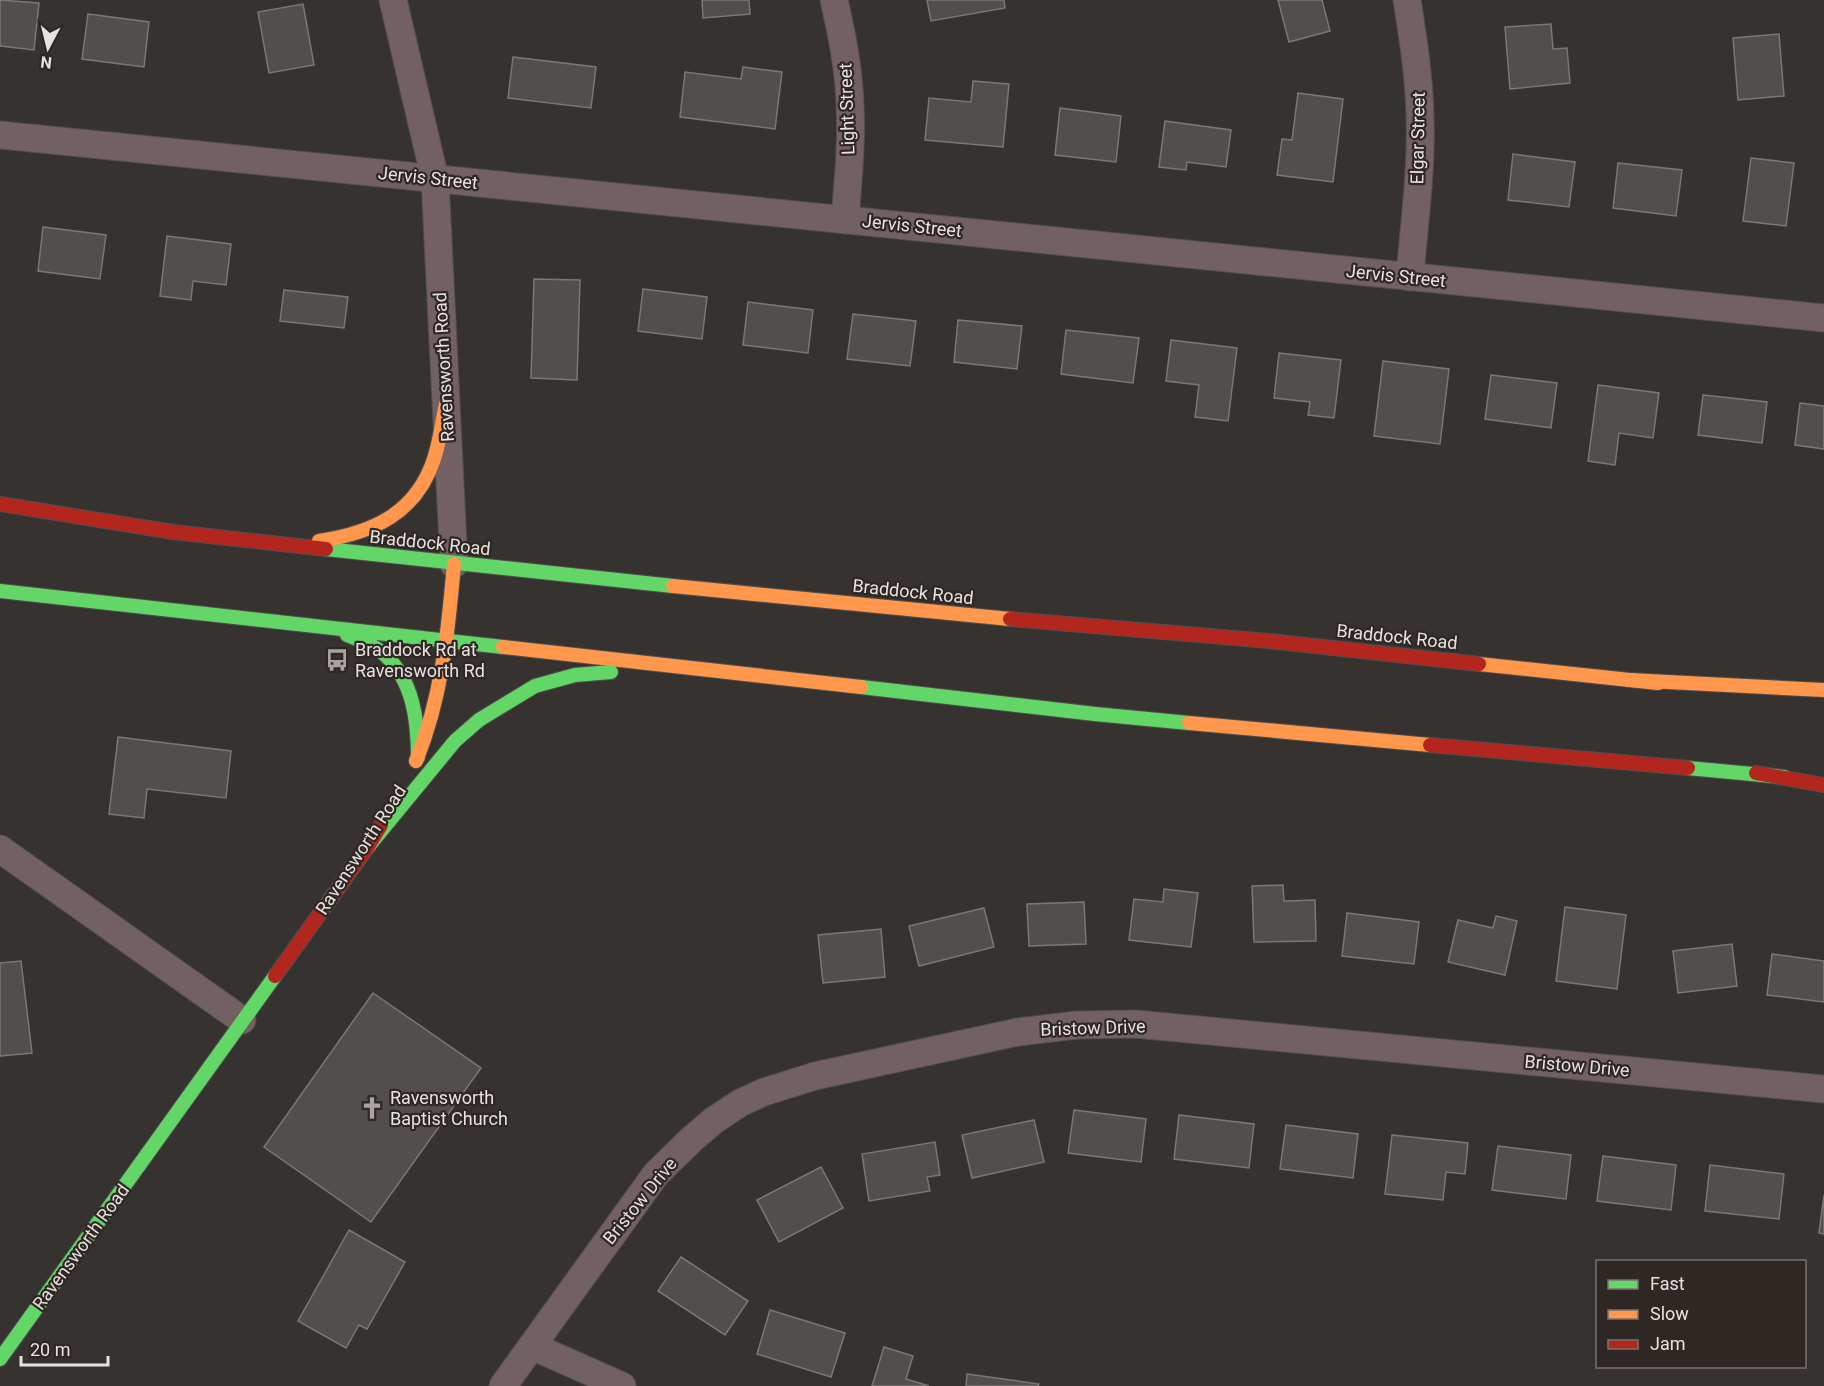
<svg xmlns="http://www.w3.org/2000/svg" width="1824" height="1386" font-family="Roboto,sans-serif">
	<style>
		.building { fill: #524e4e; stroke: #7b7777; stroke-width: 1.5 }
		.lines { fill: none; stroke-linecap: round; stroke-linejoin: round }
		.street-casing { stroke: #514e4d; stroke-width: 29 }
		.fast-casing { stroke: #514e4d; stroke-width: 16 }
		.slow-casing { stroke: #514e4d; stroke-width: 16 }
		.jam-casing { stroke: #514e4d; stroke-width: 16 }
		.street { stroke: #726062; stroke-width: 27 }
		.fast { stroke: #63d668; stroke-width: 14 }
		.slow { stroke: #ff974d; stroke-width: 14 }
		.jam { stroke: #b3261e; stroke-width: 14 }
		.labels { text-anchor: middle; stroke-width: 4.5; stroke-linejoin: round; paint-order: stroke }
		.street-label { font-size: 18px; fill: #e7e1df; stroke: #2f2724 }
		.poi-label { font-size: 18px; fill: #e7e1df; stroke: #2f2724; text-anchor: start }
	</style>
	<rect width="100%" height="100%" fill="#363230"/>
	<g class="building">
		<path d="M0 0 39 3 34 50 0 46Z"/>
		<path d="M702 0H749L750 14 703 18Z"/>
		<path d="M927 0H1004L1005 8 931 21Z"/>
		<path d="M1278 0H1322L1330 31 1289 42Z"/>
		<path d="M303 4 314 65 269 73 258 12Z"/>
		<path d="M88 14 149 22 144 67 82 59Z"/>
		<path d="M1551 24 1553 49 1567 48 1570 83 1510 89 1505 27Z"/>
		<path d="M1779 34 1784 96 1738 100 1733 38Z"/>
		<path d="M513 57 596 67 591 108 508 98Z"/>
		<path d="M743 67 782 72 775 129 680 117 685 72 741 79Z"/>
		<path d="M973 81 1009 84 1003 147 925 140 929 98 971 102Z"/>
		<path d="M1298 93 1343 99 1333 182 1277 175 1282 139 1292 140Z"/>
		<path d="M1060 108 1121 116 1116 162 1055 155Z"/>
		<path d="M1165 121 1231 130 1226 167 1187 162 1186 170 1159 167Z"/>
		<path d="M1513 154 1575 162 1569 207 1508 200Z"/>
		<path d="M1751 158 1794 163 1786 226 1743 221Z"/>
		<path d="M1618 163 1682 170 1676 216 1613 208Z"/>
		<path d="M43 227 106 235 100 279 38 271Z"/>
		<path d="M167 236 231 244 226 285 193 281 191 300 160 296Z"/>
		<path d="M534 279 580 280 577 380 531 378Z"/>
		<path d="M643 289 707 297 702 339 638 331Z"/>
		<path d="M284 290 348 297 344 328 280 321Z"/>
		<path d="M748 302 813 310 808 353 743 345Z"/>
		<path d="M853 314 916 321 910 366 847 359Z"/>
		<path d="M958 320 1022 326 1017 369 954 362Z"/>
		<path d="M1066 330 1139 338 1133 383 1061 374Z"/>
		<path d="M1171 340 1237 348 1228 421 1195 417 1199 385 1166 381Z"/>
		<path d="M1279 353 1341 360 1334 418 1308 415 1310 402 1274 398Z"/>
		<path d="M1383 361 1449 369 1440 444 1374 436Z"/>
		<path d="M1491 375 1557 383 1551 428 1485 419Z"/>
		<path d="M1598 385 1659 393 1653 438 1619 433 1615 465 1588 461Z"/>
		<path d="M1703 395 1767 402 1762 443 1698 435Z"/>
		<path d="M1800 403 1824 406V449L1795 445Z"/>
		<path d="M118 737 231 751 226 798 147 789 144 818 109 814Z"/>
		<path d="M1283 885 1284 901 1315 900 1316 941 1254 942 1252 886Z"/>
		<path d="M1164 889 1198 893 1191 947 1129 940 1134 899 1163 902Z"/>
		<path d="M1084 902 1086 944 1029 946 1027 904Z"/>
		<path d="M1565 907 1626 915 1617 989 1556 981Z"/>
		<path d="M984 908 994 947 919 966 909 926Z"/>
		<path d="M1347 913 1419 922 1414 964 1342 956Z"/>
		<path d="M1496 916 1517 921 1505 975 1448 962 1458 920 1493 928Z"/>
		<path d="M881 929 885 977 823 983 818 935Z"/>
		<path d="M1732 944 1737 986 1678 993 1673 951Z"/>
		<path d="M1772 954 1824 961V1002L1767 995Z"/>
		<path d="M21 961 32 1053 0 1056V963Z"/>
		<path d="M373 993 481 1068 371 1222 264 1147Z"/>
		<path d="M1074 1110 1146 1119 1141 1162 1068 1153Z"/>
		<path d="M1179 1115 1254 1124 1249 1168 1174 1159Z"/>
		<path d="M1034 1120 1044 1162 972 1178 962 1135Z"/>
		<path d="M1286 1125 1358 1134 1353 1178 1280 1169Z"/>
		<path d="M1392 1135 1468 1143 1465 1174 1446 1172 1443 1200 1385 1194Z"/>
		<path d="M935 1142 940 1175 927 1177 930 1191 869 1201 862 1154Z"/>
		<path d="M1498 1146 1571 1155 1566 1199 1492 1190Z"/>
		<path d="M1603 1156 1676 1165 1671 1210 1597 1201Z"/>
		<path d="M1710 1165 1784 1174 1779 1219 1705 1211Z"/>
		<path d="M821 1167 843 1208 779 1242 757 1200Z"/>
		<path d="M1824 1195V1234L1819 1233Z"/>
		<path d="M349 1230 405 1262 367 1329 359 1325 346 1348 298 1321Z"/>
		<path d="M681 1257 748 1301 725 1335 658 1291Z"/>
		<path d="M770 1310 845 1333 831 1377 757 1354Z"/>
		<path d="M884 1347 913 1356 906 1379 929 1386H872Z"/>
		<path d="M967 1374 1039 1384 1038 1386H966Z"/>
	</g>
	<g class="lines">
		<g class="street-casing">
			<g id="street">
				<path d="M393 0 435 179 454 564"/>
				<path d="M834 0C842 34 849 69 850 105 852 143 848 181 845 220"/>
				<path d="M1407 0C1413 38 1419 76 1420 115 1422 169 1414 224 1410 277"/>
				<path d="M0 135 1824 318"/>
				<path d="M0 849 242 1020"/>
				<path d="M532 1346 622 1386"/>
				<path d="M503 1386 656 1174 691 1140 713 1121 740 1103 764 1092 815 1076 1018 1032 1077 1025 1136 1024 1824 1089"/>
			</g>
		</g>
		<g class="fast-casing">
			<g id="fast">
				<path d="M326 549 673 586"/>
				<path d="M0 591 503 647"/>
				<path d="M347 635C360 640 374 645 384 654 413 680 418 720 418 757"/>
				<path d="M861 687 1095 714 1189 723"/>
				<path d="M1688 768 1784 777"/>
				<path d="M367 848 455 741 479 720 535 686 575 675 611 672"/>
				<path d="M0 1359 275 976"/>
			</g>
		</g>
		<g class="slow-casing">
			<g id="slow">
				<path d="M319 541C372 533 416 514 434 459 440 441 442 422 446 404"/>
				<path d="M673 586 1010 619"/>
				<path d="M503 647 861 687"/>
				<path d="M1479 664 1658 683"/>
				<path d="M1629 680 1824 690"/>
				<path d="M1189 723 1430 745"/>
				<path d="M416 761C442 697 448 632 454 564"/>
			</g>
		</g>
		<g class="jam-casing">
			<g id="jam">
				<path d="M0 504 173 532 326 549"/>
				<path d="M1010 619 1269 641 1479 664"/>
				<path d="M1430 745 1688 768"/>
				<path d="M1756 773 1824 785"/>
				<path d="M275 976 367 848 381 825"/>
			</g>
		</g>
		<use href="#street" class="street"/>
		<use href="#fast" class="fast"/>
		<use href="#slow" class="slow"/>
		<use href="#jam" class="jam"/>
	</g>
	<defs>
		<g id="bus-bare" transform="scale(1.8)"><path d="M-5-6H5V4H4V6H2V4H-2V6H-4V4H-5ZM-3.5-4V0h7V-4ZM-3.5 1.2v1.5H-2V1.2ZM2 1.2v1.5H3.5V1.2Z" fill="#a9a4a2" stroke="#2f2724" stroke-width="2.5" paint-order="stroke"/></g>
		<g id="church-bare" transform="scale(1.8)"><path d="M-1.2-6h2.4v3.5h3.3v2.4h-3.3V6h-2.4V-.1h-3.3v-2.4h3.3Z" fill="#a9a4a2" stroke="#2f2724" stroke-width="2.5" paint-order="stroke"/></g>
	</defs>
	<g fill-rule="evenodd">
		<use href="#bus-bare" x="337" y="660"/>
		<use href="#church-bare" x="372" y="1108"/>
	</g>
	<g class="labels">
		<g class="street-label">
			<text transform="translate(847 109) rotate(-92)" y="6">Light Street</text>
			<text transform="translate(1418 138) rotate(-89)" y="6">Elgar Street</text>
			<text transform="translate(428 178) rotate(6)" y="6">Jervis Street</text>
			<text transform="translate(912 226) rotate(6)" y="6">Jervis Street</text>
			<text transform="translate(1396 276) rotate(6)" y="6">Jervis Street</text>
			<text transform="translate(444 367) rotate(-93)" y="6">Ravensworth Road</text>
			<text transform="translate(430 543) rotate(6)" y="6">Braddock Road</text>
			<text transform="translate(913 592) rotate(6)" y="6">Braddock Road</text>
			<text transform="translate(1397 637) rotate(6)" y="6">Braddock Road</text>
			<text transform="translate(361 850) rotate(-57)" y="6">Ravensworth Road</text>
			<text transform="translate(1093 1028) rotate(-2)" y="6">Bristow Drive</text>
			<text transform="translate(1577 1066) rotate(5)" y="6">Bristow Drive</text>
			<text transform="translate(640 1201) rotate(-51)" y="6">Bristow Drive</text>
			<text transform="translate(81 1247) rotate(-54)" y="6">Ravensworth Road</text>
		</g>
		<g class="poi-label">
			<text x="355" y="656">Braddock Rd at<tspan x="355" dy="21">Ravensworth Rd</tspan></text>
			<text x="390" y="1104">Ravensworth<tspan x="390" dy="21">Baptist Church</tspan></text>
		</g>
	</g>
	<rect x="1596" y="1260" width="210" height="108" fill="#2f2724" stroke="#79716f" stroke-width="1.5"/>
	<rect x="1608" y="1280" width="30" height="9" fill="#63d668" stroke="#79716f" stroke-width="1.5"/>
	<text x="1650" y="1290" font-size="18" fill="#e7e1df">Fast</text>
	<rect x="1608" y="1310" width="30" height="9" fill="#ff974d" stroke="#79716f" stroke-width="1.5"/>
	<text x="1650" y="1320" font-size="18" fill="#e7e1df">Slow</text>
	<rect x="1608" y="1340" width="30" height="9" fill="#b3261e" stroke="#79716f" stroke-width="1.5"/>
	<text x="1650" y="1350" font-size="18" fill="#e7e1df">Jam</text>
	<g transform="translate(48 48) rotate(187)" stroke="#2f2724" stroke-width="4.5" paint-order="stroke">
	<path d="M0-4.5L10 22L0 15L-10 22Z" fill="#e7e1df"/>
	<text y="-9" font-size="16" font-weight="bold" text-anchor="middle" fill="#e7e1df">N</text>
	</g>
	<path d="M21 1356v9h87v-9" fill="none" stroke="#e7e1df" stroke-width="3"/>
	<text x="30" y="1356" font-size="18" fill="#e7e1df" stroke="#2f2724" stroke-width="4.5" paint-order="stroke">20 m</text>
</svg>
